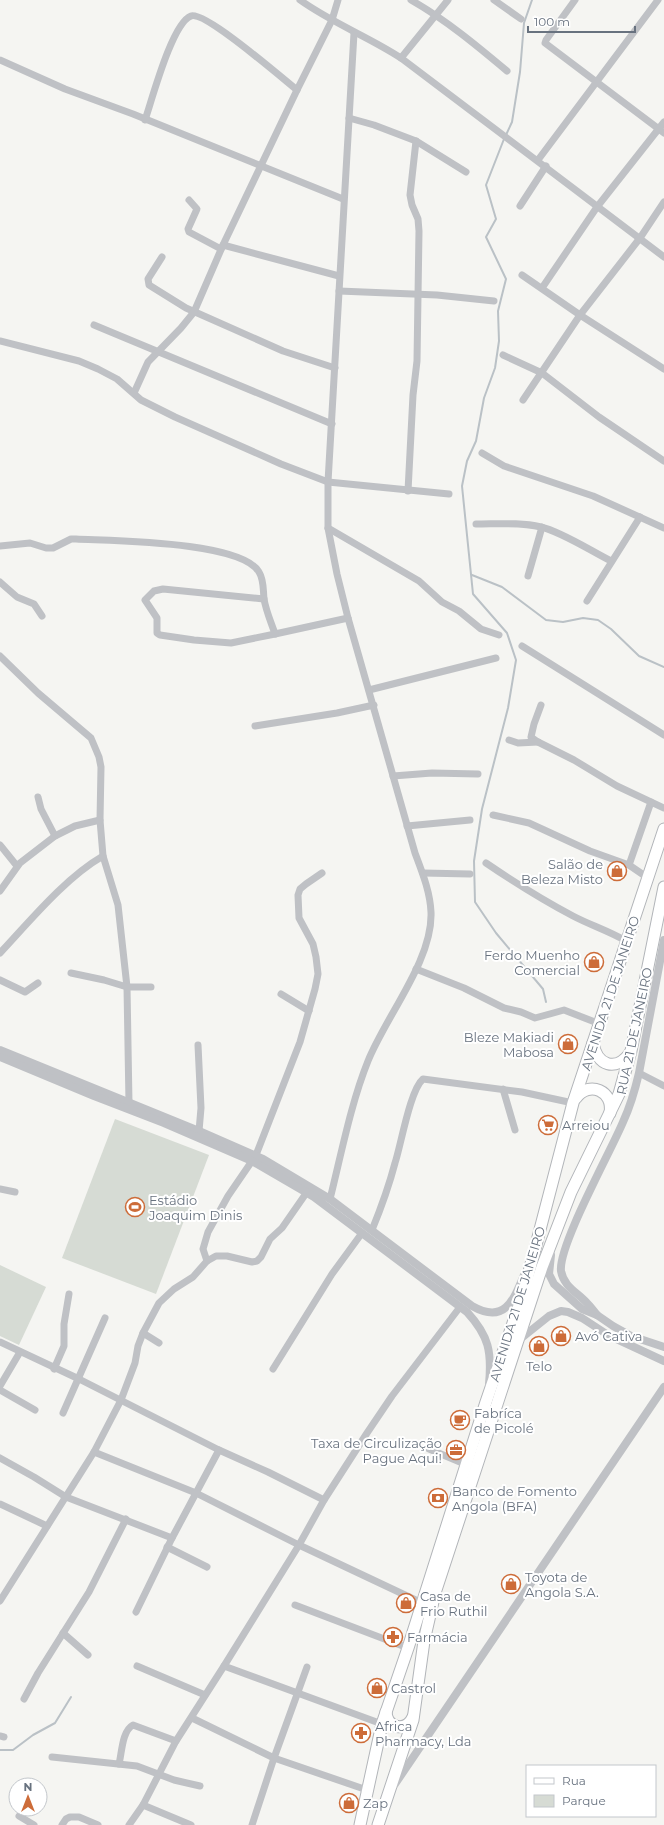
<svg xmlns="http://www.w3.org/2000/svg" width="664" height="1825" font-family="Montserrat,sans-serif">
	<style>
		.green { fill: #d6dbd4 }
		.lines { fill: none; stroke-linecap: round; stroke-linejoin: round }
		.stream { stroke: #bac1c6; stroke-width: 2 }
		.primary-casing { stroke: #b2b5b9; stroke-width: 13 }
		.minor { stroke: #bfc1c5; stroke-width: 7 }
		.tertiary { stroke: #bfc1c5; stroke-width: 8 }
		.primary { stroke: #fff; stroke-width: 11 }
		.labels { text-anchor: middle; stroke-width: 4; stroke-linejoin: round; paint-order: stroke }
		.poi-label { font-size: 13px; fill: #68727f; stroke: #fff; text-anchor: start }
		.street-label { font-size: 13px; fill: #68727f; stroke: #fff }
	</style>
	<rect width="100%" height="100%" fill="#f5f5f2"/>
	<g class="green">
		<path d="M115 1119 209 1155 156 1294 62 1258Z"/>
		<path d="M0 1265 46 1287 19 1345 0 1336Z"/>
	</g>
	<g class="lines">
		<g class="stream">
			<path d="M506 135 512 122 520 72 524 23 532 0"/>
			<path d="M504 139 486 185 496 219 486 237 506 279 498 311 499 341 495 368 484 398 476 441 467 461 462 486 473 594 507 633 516 660 508 708 482 809 474 861 475 902 496 933 543 989 546 1002"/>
			<path d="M472 575 502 587 546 620 563 622 583 618 598 620 611 629 639 656 664 667"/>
			<path d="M0 1750H13L33 1735 55 1723 71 1697"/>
		</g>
		<g class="primary-casing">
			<g id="primary">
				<path d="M593 1043C597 1066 616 1072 630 1053"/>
				<path d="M576 1098C589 1080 614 1091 610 1113"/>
				<path d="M386 1712C387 1729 406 1732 413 1717"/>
				<path d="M360 1825 382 1724 408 1648 486 1402 524 1291 573 1103 664 829"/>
				<path d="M378 1825 413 1720 424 1641 435 1593 542 1267 571 1192 619 1094 631 1051 664 887"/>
			</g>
		</g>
		<g class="minor">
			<path d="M300 0C332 23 369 37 401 58L664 257"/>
			<path d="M411 0C446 20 476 45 507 71"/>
			<path d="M494 0 521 19"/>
			<path d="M575 0 546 40 545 43 664 133"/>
			<path d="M401 58 448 0"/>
			<path d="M0 60 65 89 133 114 343 199"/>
			<path d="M349 118 374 125 416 141 466 172"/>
			<path d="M145 120C152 100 172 23 191 16 205 11 282 78 297 90"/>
			<path d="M538 160 658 0"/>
			<path d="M189 200 197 209 188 229 189 232 221 249"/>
			<path d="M520 206 546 166"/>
			<path d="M223 245 339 276"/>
			<path d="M162 257 148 279 149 285 186 308 283 351 335 368"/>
			<path d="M522 275 580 315 664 369"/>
			<path d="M542 288 597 207 664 122"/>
			<path d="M339 291 437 295 494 301"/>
			<path d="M94 325 332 424"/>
			<path d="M0 341 79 361 98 369 117 379 141 400 175 417 281 464 328 482 449 494"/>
			<path d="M503 355 542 373 599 417 664 461"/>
			<path d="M134 393 148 362 181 328 194 312 223 245 297 90 332 20 338 0"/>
			<path d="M523 400 580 315 640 238 664 202"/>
			<path d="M482 453 504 466 593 496 664 528"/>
			<path d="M408 491 413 395 417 361 419 231 418 219 412 205 410 195 416 141"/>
			<path d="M476 524C497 524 520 522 541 527 562 532 591 551 611 561"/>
			<path d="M328 528 419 581 442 602 459 611 481 629 499 635"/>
			<path d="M0 546 30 543 46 548H53L71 539H76C111 541 241 541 259 572 264 580 263 589 264 599 266 611 271 622 275 634L348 618"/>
			<path d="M528 576 542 527"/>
			<path d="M0 582 17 597 34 604 42 616"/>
			<path d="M264 599 163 589 154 591 145 600 157 618V633L160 635 194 640 231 643 275 634"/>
			<path d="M587 601 640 517"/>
			<path d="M522 646 664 735"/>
			<path d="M0 656 38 693 91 738 99 757 101 767 100 820 103 856 118 905 127 987 129 1103"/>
			<path d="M369 690 496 658"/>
			<path d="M541 705 534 724 531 737 538 742 574 760 617 786 664 808"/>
			<path d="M255 726 337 713 374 705"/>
			<path d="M509 740 518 743 538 742"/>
			<path d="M393 776 432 773 478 774"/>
			<path d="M38 797 41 809 55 836"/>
			<path d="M493 815 529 823 590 851 629 865 648 878"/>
			<path d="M407 826 470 820"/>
			<path d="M0 845 17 866"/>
			<path d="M486 863C514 882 543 900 573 916 590 925 609 931 626 941"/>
			<path d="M629 865 651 802"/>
			<path d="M423 873 470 874"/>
			<path d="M0 891 20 863 55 836 75 826 100 820"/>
			<path d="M0 953C30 921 65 878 103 856"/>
			<path d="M416 969 464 988 504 1008 521 1012 535 1018 564 1010 600 1024"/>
			<path d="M71 973 104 980 127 987H151"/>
			<path d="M0 980 25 992 38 983"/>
			<path d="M281 994 309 1011"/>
			<path d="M198 1045 201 1108 199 1131"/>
			<path d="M639 1073 664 1086"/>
			<path d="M503 1089 515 1130"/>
			<path d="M256 1155 300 1042 315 989 318 974 316 957 313 944 299 918 298 895 300 889 306 884 322 873"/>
			<path d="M0 1189 15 1192"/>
			<path d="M330 1199C341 1155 351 1103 368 1061 386 1016 433 960 431 912 430 891 422 872 415 853L348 618 337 574 328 528V482L354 33"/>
			<path d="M372 1230C381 1208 389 1186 395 1163 401 1145 410 1090 423 1079L522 1092 573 1103"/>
			<path d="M207 1261 203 1249 208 1232 228 1196 252 1161"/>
			<path d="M143 1333 159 1343"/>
			<path d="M0 1342 79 1379 219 1450 268 1472 324 1500"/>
			<path d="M54 1369 64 1346V1324L69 1294"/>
			<path d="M273 1369 332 1274 362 1233"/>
			<path d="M0 1386 20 1352"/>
			<path d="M0 1390 35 1410"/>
			<path d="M63 1413 105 1318"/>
			<path d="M429 1449 467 1465"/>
			<path d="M94 1452 196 1493 299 1545 422 1603"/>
			<path d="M0 1458 34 1477 66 1497 172 1538"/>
			<path d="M0 1504 47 1526"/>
			<path d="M167 1547 207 1567"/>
			<path d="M0 1601 94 1452 121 1400 135 1363 138 1346 143 1333 159 1303 174 1289 193 1277 207 1261 216 1256H227L252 1262 257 1261 261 1257 270 1239 282 1228 307 1192"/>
			<path d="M295 1605 408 1648"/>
			<path d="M136 1612 172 1538 219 1450"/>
			<path d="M63 1633 88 1655"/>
			<path d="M137 1666 205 1695"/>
			<path d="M224 1666 382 1724"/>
			<path d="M24 1699 38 1673 89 1592 126 1519"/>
			<path d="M192 1718 274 1758 367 1790"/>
			<path d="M0 1736 4 1737"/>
			<path d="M52 1757 137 1766 174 1780 200 1786"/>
			<path d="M119 1764C122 1752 122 1731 133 1725L176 1741"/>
			<path d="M143 1805 191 1825"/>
			<path d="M19 1816 34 1825"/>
			<path d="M62 1825 66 1819 70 1817H79L98 1825"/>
			<path d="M129 1825 143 1805 176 1741 224 1666 299 1545 324 1500 367 1433 392 1396 460 1307"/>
			<path d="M252 1825 274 1758 307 1667"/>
		</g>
		<g class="tertiary">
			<path d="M0 1050 199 1131 263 1159 330 1199 472 1306C504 1324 513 1302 524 1275"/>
			<path d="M0 1057 94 1096 164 1123 252 1161 314 1197 467 1312C489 1336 492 1352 489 1384"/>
			<path d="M551 1255 549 1274 554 1284 582 1309 597 1315 613 1326 631 1336 664 1347"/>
			<path d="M597 1315C594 1311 591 1307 587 1303 577 1292 564 1287 561 1271 558 1246 611 1151 623 1122 630 1107 635 1090 639 1073L664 940"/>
			<path d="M519 1340 549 1316 561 1311 568 1312 582 1318 608 1335 664 1361"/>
			<path d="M395 1784 664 1387"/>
		</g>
		<use href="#primary" class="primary"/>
	</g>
	<defs>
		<g id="shop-ring" transform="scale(1)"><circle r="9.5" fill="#fff" stroke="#cd6c39" stroke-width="1.5"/><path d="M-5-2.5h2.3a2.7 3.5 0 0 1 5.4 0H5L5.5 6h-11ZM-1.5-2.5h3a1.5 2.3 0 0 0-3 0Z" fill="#cd6c39"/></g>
		<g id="supermarket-ring" transform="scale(1)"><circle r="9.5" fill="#fff" stroke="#cd6c39" stroke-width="1.5"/><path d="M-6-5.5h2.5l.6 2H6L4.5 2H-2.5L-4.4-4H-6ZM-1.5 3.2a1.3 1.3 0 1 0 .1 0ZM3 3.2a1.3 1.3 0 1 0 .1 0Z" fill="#cd6c39"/></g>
		<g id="stadium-ring" transform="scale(1)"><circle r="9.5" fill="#fff" stroke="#cd6c39" stroke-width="1.5"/><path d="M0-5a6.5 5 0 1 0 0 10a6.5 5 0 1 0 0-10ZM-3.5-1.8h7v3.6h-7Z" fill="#cd6c39"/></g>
		<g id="cafe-ring" transform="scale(1)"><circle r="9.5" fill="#fff" stroke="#cd6c39" stroke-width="1.5"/><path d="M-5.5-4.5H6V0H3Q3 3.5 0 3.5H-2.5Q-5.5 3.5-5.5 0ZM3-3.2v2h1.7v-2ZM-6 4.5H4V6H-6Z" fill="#cd6c39"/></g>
		<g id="office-ring" transform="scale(1)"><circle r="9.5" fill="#fff" stroke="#cd6c39" stroke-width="1.5"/><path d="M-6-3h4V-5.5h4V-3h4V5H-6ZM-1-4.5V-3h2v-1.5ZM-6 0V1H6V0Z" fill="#cd6c39"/></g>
		<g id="bank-ring" transform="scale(1)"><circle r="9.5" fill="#fff" stroke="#cd6c39" stroke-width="1.5"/><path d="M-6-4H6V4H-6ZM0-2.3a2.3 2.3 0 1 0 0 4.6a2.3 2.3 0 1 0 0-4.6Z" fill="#cd6c39"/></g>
		<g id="pharmacy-ring" transform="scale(1)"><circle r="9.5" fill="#fff" stroke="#cd6c39" stroke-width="1.5"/><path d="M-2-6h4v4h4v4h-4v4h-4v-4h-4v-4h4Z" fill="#cd6c39"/></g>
	</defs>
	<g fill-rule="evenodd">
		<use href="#shop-ring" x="617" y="871"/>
		<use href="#shop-ring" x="594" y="962"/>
		<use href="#shop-ring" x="568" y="1044"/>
		<use href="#supermarket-ring" x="548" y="1125"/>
		<use href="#stadium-ring" x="135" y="1207"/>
		<use href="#shop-ring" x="561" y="1336"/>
		<use href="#shop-ring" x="539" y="1346"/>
		<use href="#cafe-ring" x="460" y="1420"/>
		<use href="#office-ring" x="456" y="1450"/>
		<use href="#bank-ring" x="438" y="1498"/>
		<use href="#shop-ring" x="511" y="1584"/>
		<use href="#shop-ring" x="406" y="1603"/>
		<use href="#pharmacy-ring" x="393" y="1637"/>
		<use href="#shop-ring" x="377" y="1688"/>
		<use href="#pharmacy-ring" x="361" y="1733"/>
		<use href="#shop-ring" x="349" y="1803"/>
	</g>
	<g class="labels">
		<g class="poi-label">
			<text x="603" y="869" text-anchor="end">Salão de<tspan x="603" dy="15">Beleza Misto</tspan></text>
			<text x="580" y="960" text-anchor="end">Ferdo Muenho<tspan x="580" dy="15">Comercial</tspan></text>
			<text x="554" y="1042" text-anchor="end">Bleze Makiadi<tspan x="554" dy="15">Mabosa</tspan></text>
			<text x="562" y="1130">Arreiou</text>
			<text x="149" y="1205">Estádio<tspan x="149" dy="15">Joaquim Dinis</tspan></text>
			<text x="575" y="1341">Avó Cativa</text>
			<text x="539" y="1371" text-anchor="middle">Telo</text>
			<text x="474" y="1418">Fabríca<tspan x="474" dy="15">de Picolé</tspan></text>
			<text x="442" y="1448" text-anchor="end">Taxa de Circulização<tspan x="442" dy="15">Pague Aqui!</tspan></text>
			<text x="452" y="1496">Banco de Fomento<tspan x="452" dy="15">Angola (BFA)</tspan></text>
			<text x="525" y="1582">Toyota de<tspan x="525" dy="15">Angola S.A.</tspan></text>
			<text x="420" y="1601">Casa de<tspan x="420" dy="15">Frio Ruthil</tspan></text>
			<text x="407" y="1642">Farmácia</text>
			<text x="391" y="1693">Castrol</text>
			<text x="375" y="1731">Africa<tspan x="375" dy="15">Pharmacy, Lda</tspan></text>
			<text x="363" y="1808">Zap</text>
		</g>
		<g class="street-label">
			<text transform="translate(610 993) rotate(-72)" y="5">AVENIDA 21 DE JANEIRO</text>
			<text transform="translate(634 1031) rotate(-78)" y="5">RUA 21 DE JANEIRO</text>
			<text transform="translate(517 1304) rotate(-73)" y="5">AVENIDA 21 DE JANEIRO</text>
		</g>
	</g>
	<rect x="526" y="1765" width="130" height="52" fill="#ffffff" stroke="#c3c7cc"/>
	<rect x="534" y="1778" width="20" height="6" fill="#ffffff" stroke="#c3c7cc"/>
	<text x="562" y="1785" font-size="12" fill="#68727f">Rua</text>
	<rect x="534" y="1795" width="20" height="12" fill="#d6dbd4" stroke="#c3c7cc"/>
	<text x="562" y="1805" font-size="12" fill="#68727f">Parque</text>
	<g transform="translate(28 1797)"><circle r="19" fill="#ffffff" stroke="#c3c7cc"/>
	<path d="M0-3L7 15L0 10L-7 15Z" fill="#cd6c39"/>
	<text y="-6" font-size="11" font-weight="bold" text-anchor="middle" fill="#68727f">N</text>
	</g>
	<path d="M528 26v6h107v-6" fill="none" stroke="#68727f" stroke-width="2"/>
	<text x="534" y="26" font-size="12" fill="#68727f" stroke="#ffffff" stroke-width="3" paint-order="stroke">100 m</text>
</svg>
